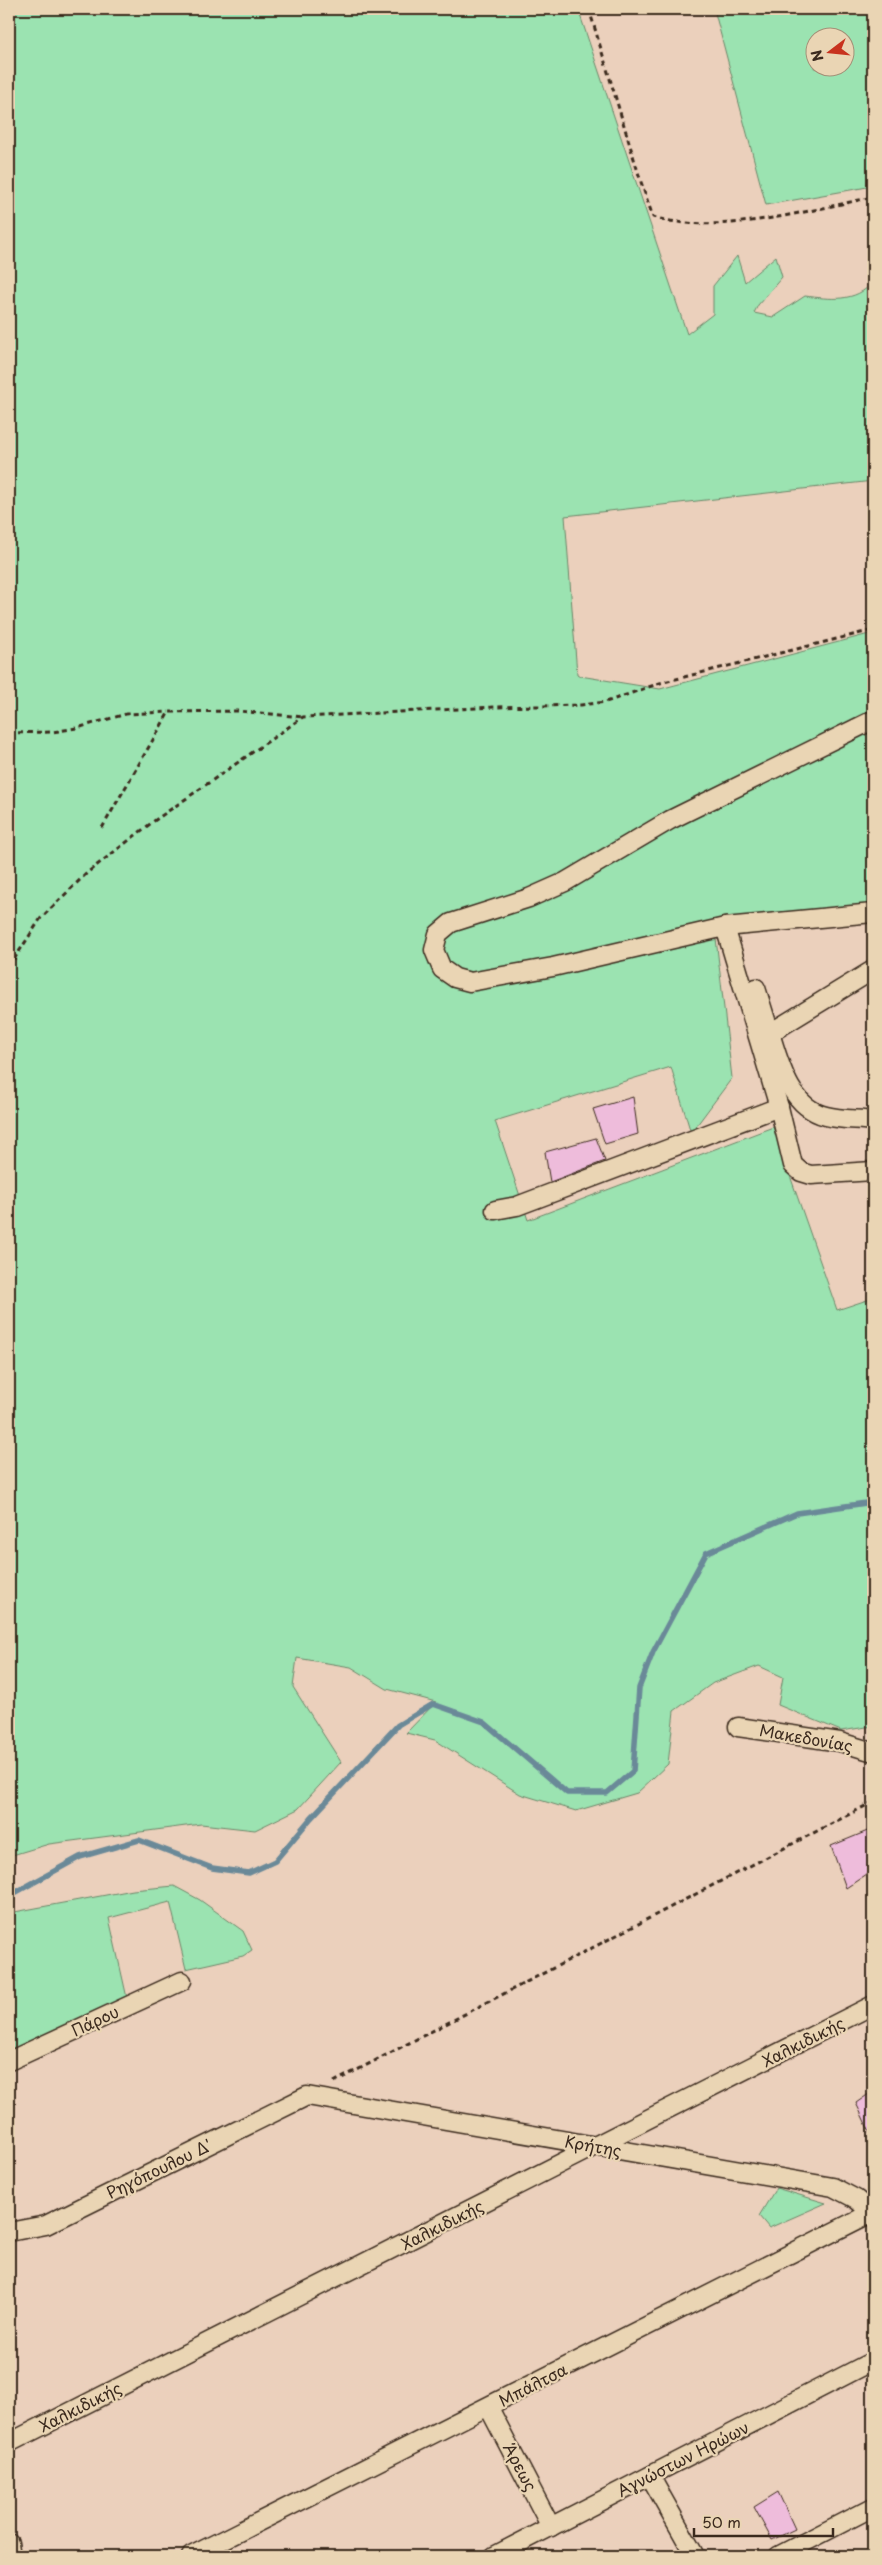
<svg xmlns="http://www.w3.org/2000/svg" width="882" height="2565" font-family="'Playpen Sans',sans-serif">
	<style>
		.green { fill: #9be3b1; stroke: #6b8668; fill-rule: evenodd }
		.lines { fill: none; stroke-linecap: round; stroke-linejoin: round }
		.stream { stroke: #6a8998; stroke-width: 5.5 }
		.building { fill: #eebcdb; stroke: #3b2a1e }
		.street-casing { stroke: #3b2a1e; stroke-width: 21 }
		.path { stroke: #3b2a1e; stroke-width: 3; stroke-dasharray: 5 4; stroke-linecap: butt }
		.street { stroke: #ead5b4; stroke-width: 18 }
		.labels { text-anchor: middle; stroke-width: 4.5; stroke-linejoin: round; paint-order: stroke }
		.street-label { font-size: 16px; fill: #3b2a1e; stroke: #ead5b4 }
	</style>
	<rect width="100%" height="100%" fill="#ebd0bc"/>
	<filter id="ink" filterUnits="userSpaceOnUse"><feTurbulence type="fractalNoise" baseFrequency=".02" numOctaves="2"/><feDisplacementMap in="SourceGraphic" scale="10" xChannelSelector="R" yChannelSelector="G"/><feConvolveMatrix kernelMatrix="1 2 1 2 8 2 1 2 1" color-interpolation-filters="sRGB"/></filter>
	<g filter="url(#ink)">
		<g class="green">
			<path d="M9 9H578L687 334 713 314V286L737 256 745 282 776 256 782 277 758 305 754 313 773 317 805 296C830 299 855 303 873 282V481L565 516 577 674 580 676 660 689 873 633V905L714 921 732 1078 691 1133 671 1067 495 1121 528 1220 773 1127 837 1310 873 1298V1726L841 1731 778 1705 783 1677 759 1666 713 1683 674 1711 668 1764 637 1793 576 1811 520 1794 435 1740 406 1733 436 1702 387 1689 351 1667 297 1658 293 1687 341 1762 298 1809 255 1830 201 1824 49 1844 9 1856Z"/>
			<path d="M714 9H873V186L766 205ZM814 38H844V68H814Z"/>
			<path d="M174 1886 200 1900 243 1931 252 1950 243 1956 186 1969 170 1902 109 1918 127 1998 9 2052V1913L133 1890Z"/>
			<path d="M776 2188 826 2203 769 2228 759 2216Z"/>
		</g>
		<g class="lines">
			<path class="stream" d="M9 1896 80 1857 139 1840 212 1868 249 1873 275 1861 311 1818 398 1725 433 1704 484 1722 567 1793H607L633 1771 639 1688 653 1652 706 1553 797 1513 873 1502"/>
		</g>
		<g class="building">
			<path d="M633 1097 638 1134 605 1144 593 1109Z"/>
			<path d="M596 1138 605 1161 550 1182 545 1152Z"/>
			<path d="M870 1830 873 1841V1870L846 1888 831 1846Z"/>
			<path d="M873 2091V2139L856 2103Z"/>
			<path d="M778 2492 795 2529 772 2540 754 2507Z"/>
		</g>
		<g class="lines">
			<g class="street-casing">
				<g id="street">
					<path d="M873 720 670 820 565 882 529 898 451 923 438 934 434 950 442 969 455 978 470 982 553 967 725 927 873 913"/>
					<path d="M725 927 779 1107 793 1165 801 1172 811 1175 873 1171"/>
					<path d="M873 970 770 1033C780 1065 790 1107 826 1116 841 1120 858 1119 873 1121"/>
					<path d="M756 988 770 1033"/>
					<path d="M495 1210 517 1206 779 1107"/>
					<path d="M738 1727 840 1742 873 1752"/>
					<path d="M9 2061 182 1981"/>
					<path d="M9 2232 46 2225 307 2096 833 2187 856 2199 872 2213"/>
					<path d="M489 2408 551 2527"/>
					<path d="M9 2443 873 2005"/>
					<path d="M650 2476 695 2556"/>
					<path d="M9 2543 11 2556"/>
					<path d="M191 2556 873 2212"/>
					<path d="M494 2556 873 2361"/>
					<path d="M778 2556 873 2507"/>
				</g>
			</g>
			<g class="path">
				<path d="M589 9 641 182 653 217C719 236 807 211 873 197"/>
				<path d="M9 733 52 732 77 728 126 714 169 712"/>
				<path d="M102 828 169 712 238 711 303 717"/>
				<path d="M9 967 41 918 88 872 154 821 303 717 495 707 581 705 606 702 660 683 873 630"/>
				<path d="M334 2082 873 1802"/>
			</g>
			<use href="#street" class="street"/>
		</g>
	</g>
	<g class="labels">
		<g class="street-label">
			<text transform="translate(806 1738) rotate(10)" y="6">Μακεδονίας</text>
			<text transform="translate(95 2021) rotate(-25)" y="6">Πάρου</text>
			<text transform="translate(803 2042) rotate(-27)" y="6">Χαλκιδικής</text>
			<text transform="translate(593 2146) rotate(10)" y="6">Κρήτης</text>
			<text transform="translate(159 2169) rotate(-26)" y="6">Ρηγόπουλου Δ'</text>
			<text transform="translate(442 2225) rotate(-27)" y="6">Χαλκιδικής</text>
			<text transform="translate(533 2385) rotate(-27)" y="6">Μπάλτσα</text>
			<text transform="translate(80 2407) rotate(-27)" y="6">Χαλκιδικής</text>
			<text transform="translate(683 2459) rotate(-27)" y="6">Αγνώστων Ηρώων</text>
			<text transform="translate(520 2467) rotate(62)" y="6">Άρεως</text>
		</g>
	</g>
	<rect width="882" height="2565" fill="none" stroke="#ead5b4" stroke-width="30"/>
	<rect x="15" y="15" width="852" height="2535" fill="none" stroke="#3b2a1e" stroke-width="2" filter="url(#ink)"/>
	<g transform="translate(830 52) rotate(254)"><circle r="24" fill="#ead5b4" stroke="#a49178"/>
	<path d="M0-4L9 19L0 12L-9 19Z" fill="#c8321e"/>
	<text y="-8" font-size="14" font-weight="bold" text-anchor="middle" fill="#3b2a1e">N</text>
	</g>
	<path d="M694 2528v8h139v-8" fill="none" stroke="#3b2a1e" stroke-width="2.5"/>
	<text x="702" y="2528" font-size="15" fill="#3b2a1e" stroke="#ead5b4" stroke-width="4" paint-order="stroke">50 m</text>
</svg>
